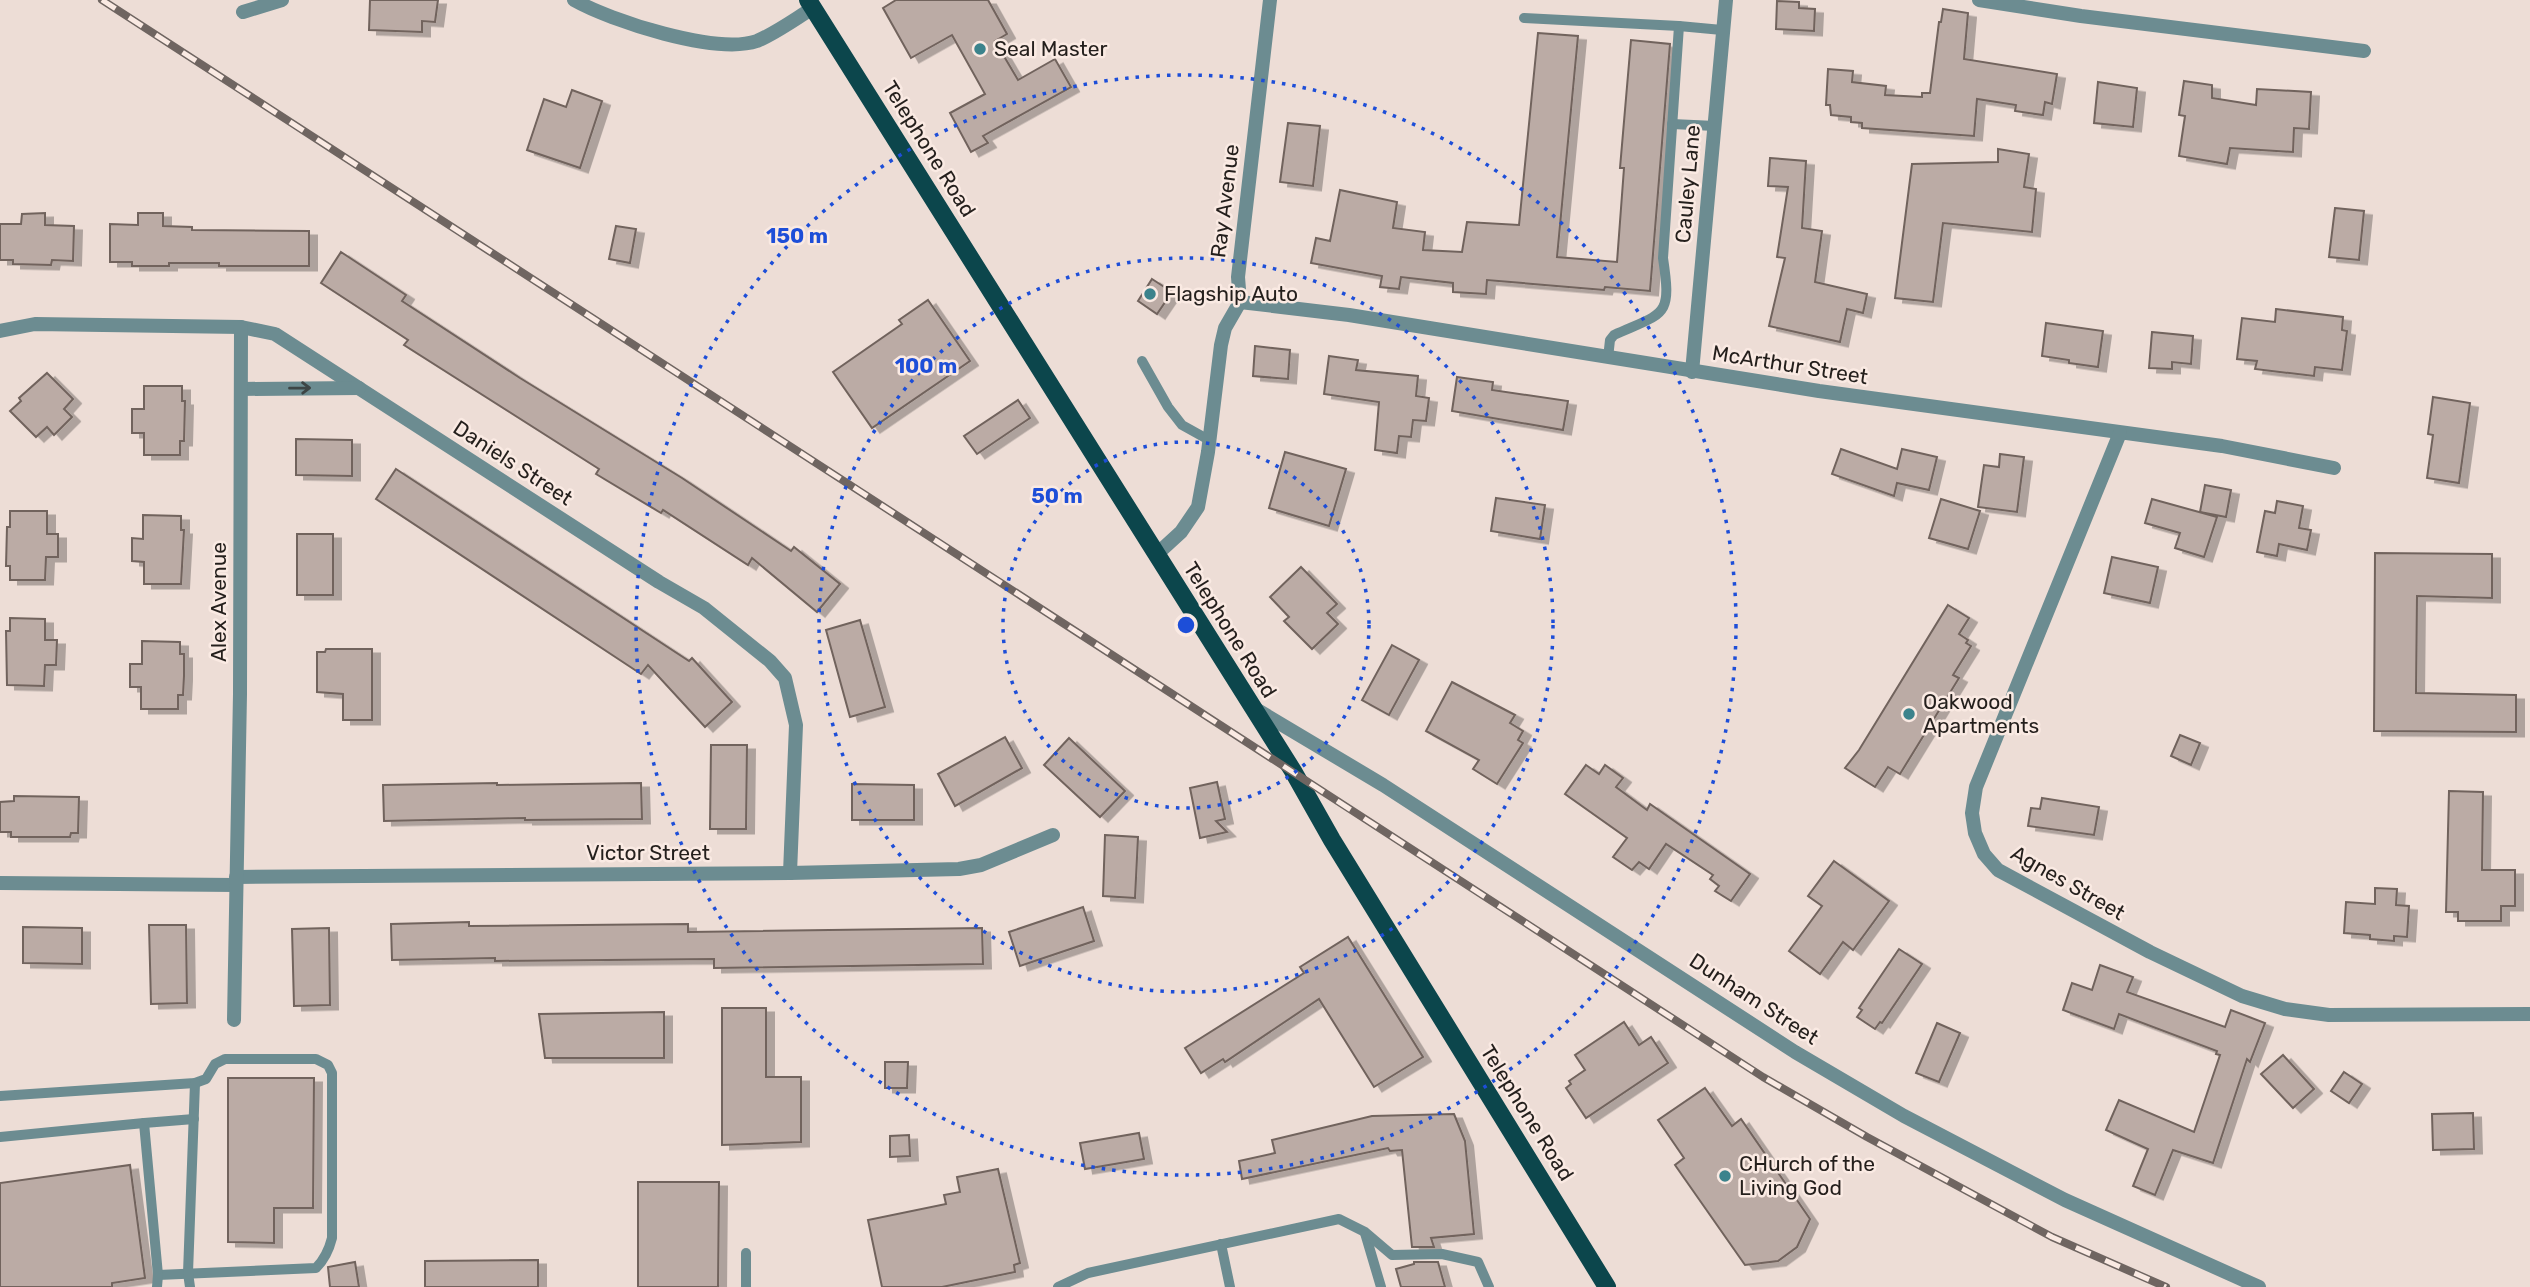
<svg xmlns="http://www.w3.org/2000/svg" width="2530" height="1287" font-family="Rubik,sans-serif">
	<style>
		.building { fill: #bbaba5; stroke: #71635d; stroke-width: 2; filter: url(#shadow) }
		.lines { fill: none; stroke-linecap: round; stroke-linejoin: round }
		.service { stroke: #6c8c91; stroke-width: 10 }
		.minor { stroke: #6c8c91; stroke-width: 14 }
		.primary { stroke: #0c464c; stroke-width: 18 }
		.rail-casing { stroke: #6f6561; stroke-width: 8 }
		.rail { stroke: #faeae3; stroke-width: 5; stroke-dasharray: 16; stroke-linecap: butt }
		.oneway { stroke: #3d4545 }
		.ring { fill: none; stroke: #1d4ed8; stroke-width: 3.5; stroke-dasharray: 3.5 7 }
		.poi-dot { fill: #3c838c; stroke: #faeae3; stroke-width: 2.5 }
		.labels { text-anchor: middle; stroke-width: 5; stroke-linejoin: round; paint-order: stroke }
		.poi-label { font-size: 21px; fill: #241f1c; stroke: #faeae3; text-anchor: start }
		.street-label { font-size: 21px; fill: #241f1c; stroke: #faeae3 }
		.centre { fill: #1d4ed8; stroke: #faeae3; stroke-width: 3.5 }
		.ring-label { font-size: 21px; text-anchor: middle; font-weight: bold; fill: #1d4ed8; stroke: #faeae3; stroke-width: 5; stroke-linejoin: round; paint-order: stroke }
	</style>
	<defs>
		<filter id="shadow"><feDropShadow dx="8" dy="4.5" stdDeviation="0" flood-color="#0004"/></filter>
	</defs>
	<rect width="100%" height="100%" fill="#edddd6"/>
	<g class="building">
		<path d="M370 0H438L435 22 422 21V32L369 30Z"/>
		<path d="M896 0H988L1007 34 995 41 1018 80 1055 59 1071 87 983 136 988 143 971 152 950 113 985 94 952 35 911 58 883 8Z"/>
		<path d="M1777 1 1799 2V8L1815 9 1814 31 1776 29Z"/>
		<path d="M1943 9 1968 13 1964 59 2057 74 2052 104 2045 102 2043 115 2015 111 2016 105 1977 99 1974 136 1862 128V123L1851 122V117L1831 115 1830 105H1826L1828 69 1853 71 1852 82 1886 86 1885 95 1922 97V93H1930L1939 22H1941Z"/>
		<path d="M1538 33 1578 36 1557 257 1617 262 1624 168H1620L1631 40 1670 44 1650 291 1605 287 1604 290 1487 280 1486 294 1453 292V283L1401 277 1399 289 1380 287 1382 276 1311 263 1316 238 1330 241 1340 190 1397 202 1393 228 1425 232 1423 250 1462 252 1467 222 1519 225Z"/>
		<path d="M2184 81 2212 85V98L2256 105 2257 89 2311 92 2309 129 2294 128 2293 152 2230 148 2227 164 2179 156 2185 116 2179 115Z"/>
		<path d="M2098 82 2137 88 2133 127 2094 123Z"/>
		<path d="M572 90 602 101 580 168 527 150 544 99 566 107Z"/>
		<path d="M1288 123 1320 126 1313 186 1280 182Z"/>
		<path d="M1998 149 2029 154 2024 187 2036 189 2032 232 1943 223 1933 302 1895 298 1912 164 1998 162Z"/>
		<path d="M1770 158 1806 161 1802 228 1822 231 1815 282 1867 294 1863 313 1847 309 1840 342 1769 326 1785 258 1777 257 1788 187 1768 186Z"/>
		<path d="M2335 208 2364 211 2359 260 2329 257Z"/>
		<path d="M45 213V225L74 226 73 261 52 260 51 265 13 264V260H0V224H21L22 214Z"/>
		<path d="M138 213H163V226L192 227V230L309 231V266H219V263H169V266H132V262H110V224L138 225Z"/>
		<path d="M616 226 636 229 630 263 609 259Z"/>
		<path d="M341 252 406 295 402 301 520 378 682 478 791 551 794 547 840 584 817 612 752 558 748 565 663 510 661 513 596 474 599 469 404 345 408 340 321 283Z"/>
		<path d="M1152 279 1172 292 1157 314 1138 301Z"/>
		<path d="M928 300 970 361 872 428 833 372 902 324 899 320Z"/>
		<path d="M2276 309 2343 317 2342 330 2347 331 2342 370 2315 367 2314 376 2255 369 2257 361 2237 359 2242 318 2275 322Z"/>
		<path d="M2046 323 2103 331 2098 367 2069 363V360L2042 356Z"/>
		<path d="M2152 332 2193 336 2191 364 2172 362V369L2149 368Z"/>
		<path d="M1255 346 1290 350 1288 379 1253 376Z"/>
		<path d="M1329 356 1358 360 1356 370 1418 376 1416 396 1429 398 1426 421 1413 420 1411 437 1399 436 1397 453 1375 450 1379 402 1324 394Z"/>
		<path d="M47 373 73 399 64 409 72 417 54 435 47 427 36 437 10 411 21 401 19 398Z"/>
		<path d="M1457 377 1493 382 1492 390 1568 401 1563 430 1452 411Z"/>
		<path d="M144 386H182V401H185L184 441H180V455H144V433H132V409H144Z"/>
		<path d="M2433 397 2470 403 2459 483 2427 478 2433 435 2428 434Z"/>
		<path d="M1018 400 1030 418 977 454 964 436Z"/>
		<path d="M296 439 352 440V476L296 475Z"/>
		<path d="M1841 449 1897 469 1902 449 1937 457 1929 490 1897 483 1894 496 1832 474Z"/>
		<path d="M1285 452 1346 469 1329 526 1269 508Z"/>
		<path d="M2000 454 2024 457 2017 512 1978 507 1984 465 1999 467Z"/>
		<path d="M396 469 689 661 692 658 732 702 705 727 648 665 641 674 376 499Z"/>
		<path d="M2205 485 2231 490 2226 517 2200 512Z"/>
		<path d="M1496 498 1545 505 1540 539 1491 531Z"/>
		<path d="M1941 499 1980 511 1968 549 1929 538Z"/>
		<path d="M2152 499 2217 517 2204 557 2175 548 2180 533 2145 523Z"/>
		<path d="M2277 501 2303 506 2299 528 2311 530 2307 550 2279 544 2277 556 2257 552 2265 511 2275 513Z"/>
		<path d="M10 511H47V534H58V557H46L45 580H10V566H6L7 527H10Z"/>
		<path d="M143 515 181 516V530H184L181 584H144V562L132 561V538L143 539Z"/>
		<rect x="297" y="534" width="36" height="61"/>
		<path d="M2375 553 2492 554V598L2417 596 2416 693 2516 695V732L2374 731Z"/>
		<path d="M2112 557 2158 567 2150 603 2104 593Z"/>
		<path d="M1301 567 1337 604 1327 613 1338 624 1312 649 1284 621 1289 617 1270 597Z"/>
		<path d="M1948 605 1969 618 1959 634 1968 640 1966 643 1971 646 1953 675 1959 678 1900 774 1888 767 1875 787 1845 768 1859 750Z"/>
		<path d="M10 618 45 619V640H57L56 665H45L44 686 7 685 6 631H10Z"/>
		<path d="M860 620 885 707 850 717 826 630Z"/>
		<path d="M142 641 180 642V654H184V676L183 695H178V709H141V687H130V664H142Z"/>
		<path d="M1392 645 1419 660 1389 715 1362 700Z"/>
		<path d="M326 649H372V720H343V694L317 692V652H325Z"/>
		<path d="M1452 682 1515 715 1510 723 1523 731 1518 740 1523 743 1497 784 1473 769 1479 760 1426 731Z"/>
		<path d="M2180 735 2200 743 2191 765 2171 756Z"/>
		<path d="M1005 737 1022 768 955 806 938 774Z"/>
		<path d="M1069 738 1125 791 1100 817 1044 765Z"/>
		<path d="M711 745H747L746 829H710Z"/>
		<path d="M1586 765 1599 774 1605 765 1623 778 1616 787 1647 810 1650 804 1750 874 1731 901 1715 891 1719 886 1710 879 1713 875 1666 844 1649 869 1639 862 1632 870 1613 857 1627 838 1565 794Z"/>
		<path d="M1217 782 1225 819 1216 821 1227 832 1200 838 1190 788Z"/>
		<path d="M497 783V785L641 783 642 819 525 820V818L384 821 383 785Z"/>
		<path d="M852 784 914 785V820H852Z"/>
		<path d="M2449 791 2483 792 2482 870H2515V906H2501V921H2458V912H2446Z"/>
		<path d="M14 796 79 797 78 833H71L70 837H11V832H0V802L14 801Z"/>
		<path d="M2042 798 2099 807 2094 835 2028 826 2031 808 2040 809Z"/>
		<path d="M1105 835 1138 837 1135 898 1103 896Z"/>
		<path d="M1834 861 1889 901 1853 950 1843 942 1820 974 1789 951 1822 906 1808 896Z"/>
		<path d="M2375 888 2397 889 2396 905 2409 906 2407 937 2394 936V941L2370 939V935L2344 933 2346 902 2375 904Z"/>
		<path d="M1083 907 1094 941 1020 966 1009 932Z"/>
		<path d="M469 922V926L688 924V932L982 928 983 964 714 968V959L495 961V958L392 960 391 924Z"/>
		<path d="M149 925H186L187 1003 151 1004Z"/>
		<path d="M23 927 82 928V964L23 963Z"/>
		<path d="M329 928 330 1005 294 1006 292 929Z"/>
		<path d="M1348 937 1423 1057 1374 1087 1319 999 1225 1062 1223 1059 1201 1073 1185 1048 1304 973 1300 967Z"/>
		<path d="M1899 949 1922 964 1882 1023 1880 1022 1875 1029 1857 1017 1862 1010 1859 1008Z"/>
		<path d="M2100 965 2133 977 2127 992 2225 1027 2231 1010 2265 1023 2250 1062 2247 1059 2213 1163 2173 1150 2155 1195 2133 1186 2148 1149 2106 1130 2119 1100 2194 1132 2220 1055 2216 1054 2217 1051 2119 1014 2114 1029 2063 1010 2072 983 2092 990Z"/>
		<path d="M722 1008H766V1077H801V1142L722 1145Z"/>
		<path d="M664 1012V1058H545L539 1014Z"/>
		<path d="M1624 1022 1639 1045 1651 1037 1668 1063 1586 1118 1566 1088 1571 1084 1569 1081 1585 1070 1575 1055Z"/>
		<path d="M1937 1023 1960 1033 1939 1082 1916 1073Z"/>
		<path d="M2283 1055 2314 1089 2293 1108 2261 1074Z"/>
		<path d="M885 1062H908L907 1088H885Z"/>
		<path d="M2344 1072 2362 1084 2349 1103 2331 1091Z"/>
		<path d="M228 1078H314L313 1208H274V1243L228 1242Z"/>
		<path d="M1705 1088 1732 1126 1741 1119 1810 1219 1797 1247 1778 1261 1745 1265 1675 1165 1684 1158 1658 1120Z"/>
		<path d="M2473 1113 2474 1149 2433 1150 2432 1114Z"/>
		<path d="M1454 1114 1465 1141 1474 1234 1431 1238 1434 1247H1412L1402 1150 1390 1151 1388 1148 1242 1179 1239 1161 1275 1153 1272 1140 1372 1116Z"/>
		<path d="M1139 1133 1144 1159 1085 1169 1080 1143Z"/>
		<path d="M909 1135 910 1156 890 1157V1136Z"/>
		<path d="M130 1165 145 1278 112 1283V1287H0V1183Z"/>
		<path d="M998 1169 1020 1263 1014 1265 1015 1272 942 1287H882L868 1220 946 1204 944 1195 960 1192 957 1177Z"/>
		<path d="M638 1182H719L718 1287H638Z"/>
		<path d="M538 1260V1287H425V1261Z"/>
		<path d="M355 1262 359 1287H330L328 1267Z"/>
		<path d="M1414 1262H1438L1445 1287H1401L1396 1269 1414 1264Z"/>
	</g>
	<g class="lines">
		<g class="service">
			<path d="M1524 18 1679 26"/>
			<path d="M1672 124 1715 126"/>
			<path d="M1608 358 1610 340 1614 335C1665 312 1672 318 1663 258L1679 26 1722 30"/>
			<path d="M1142 361 1168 407 1182 425 1209 440"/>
			<path d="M0 1096 195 1083 206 1079 215 1064 225 1059H316L328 1065 332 1073V1238C329 1250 325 1259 316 1268L158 1275"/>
			<path d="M144 1123 194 1119"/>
			<path d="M0 1137 144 1123 158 1275 157 1287"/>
			<path d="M1365 1233 1381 1287"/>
			<path d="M1221 1244 1230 1287"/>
			<path d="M746 1253V1287"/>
			<path d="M190 1287 188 1273 195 1083"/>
			<path d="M1058 1287 1088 1273 1339 1219 1365 1232 1392 1255 1442 1254 1478 1262 1489 1287"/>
		</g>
		<g class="minor">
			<path d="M574 0C611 21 716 55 757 41 776 33 795 19 813 8"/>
			<path d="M1979 0 2081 16 2364 51"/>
			<path d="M243 12 282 0"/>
			<path d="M1240 302 1349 315 1819 391 2222 446 2334 468"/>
			<path d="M0 331 35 324 241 327 275 334 659 582 704 608 770 661 785 678 796 725 790 873"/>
			<path d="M1692 372 1726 0"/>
			<path d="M241 389 359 388"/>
			<path d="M2120 433 1976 787 1972 813 1975 833 1984 854 1998 870 2150 952 2242 996 2285 1009 2329 1015 2530 1014"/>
			<path d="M1157 554 1181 532 1198 507 1208 452 1221 345 1225 328 1240 302 1238 277 1270 0"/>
			<path d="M1254 708 1383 785 1795 1052 1904 1116 2065 1200 2259 1287"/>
			<path d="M236 877 790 873 959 869 981 865 1053 835"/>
			<path d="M0 883 236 885"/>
			<path d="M234 1020 240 694 241 327"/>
		</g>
		<path class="primary" d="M808 0 1293 771 1332 840 1607 1287"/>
		<g class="rail-casing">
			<path id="rail" d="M102 0 1763 1077 1867 1137 2052 1237 2166 1287"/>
		</g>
		<use href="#rail" class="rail"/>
	</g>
	<defs><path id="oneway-shaft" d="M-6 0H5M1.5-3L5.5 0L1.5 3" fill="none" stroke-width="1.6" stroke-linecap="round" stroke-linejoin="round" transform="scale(1.75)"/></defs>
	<use class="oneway" href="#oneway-shaft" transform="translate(300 388) rotate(-1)"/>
	<g class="ring">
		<circle cx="1186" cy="625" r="183"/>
		<circle cx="1186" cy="625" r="367"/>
		<circle cx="1186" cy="625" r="550"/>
	</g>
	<g class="poi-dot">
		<circle cx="980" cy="49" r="7"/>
		<circle cx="1150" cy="294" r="7"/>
		<circle cx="1909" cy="714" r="7"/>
		<circle cx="1725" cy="1176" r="7"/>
	</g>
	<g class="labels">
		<g class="poi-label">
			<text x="994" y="56">Seal Master</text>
			<text x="1164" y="301">Flagship Auto</text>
			<text x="1923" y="709">Oakwood<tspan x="1923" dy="24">Apartments</tspan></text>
			<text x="1739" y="1171">CHurch of the<tspan x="1739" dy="24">Living God</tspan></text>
		</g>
		<g class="street-label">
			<text transform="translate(929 149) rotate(58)" y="7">Telephone Road</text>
			<text transform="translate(1688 184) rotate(-85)" y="7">Cauley Lane</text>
			<text transform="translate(1225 201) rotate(-83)" y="7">Ray Avenue</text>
			<text transform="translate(1790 365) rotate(9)" y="7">McArthur Street</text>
			<text transform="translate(513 463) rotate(33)" y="7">Daniels Street</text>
			<text transform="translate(219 602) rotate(-90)" y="7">Alex Avenue</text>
			<text transform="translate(1230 630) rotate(58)" y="7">Telephone Road</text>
			<text x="648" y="860">Victor Street</text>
			<text transform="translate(2068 883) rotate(30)" y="7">Agnes Street</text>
			<text transform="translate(1754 999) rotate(33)" y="7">Dunham Street</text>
			<text transform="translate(1527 1113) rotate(58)" y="7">Telephone Road</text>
		</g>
	</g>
	<circle cx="1186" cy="625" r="10" class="centre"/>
	<g class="ring-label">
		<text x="797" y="243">150 m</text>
		<text x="926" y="373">100 m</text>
		<text x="1057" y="503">50 m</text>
	</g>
</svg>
